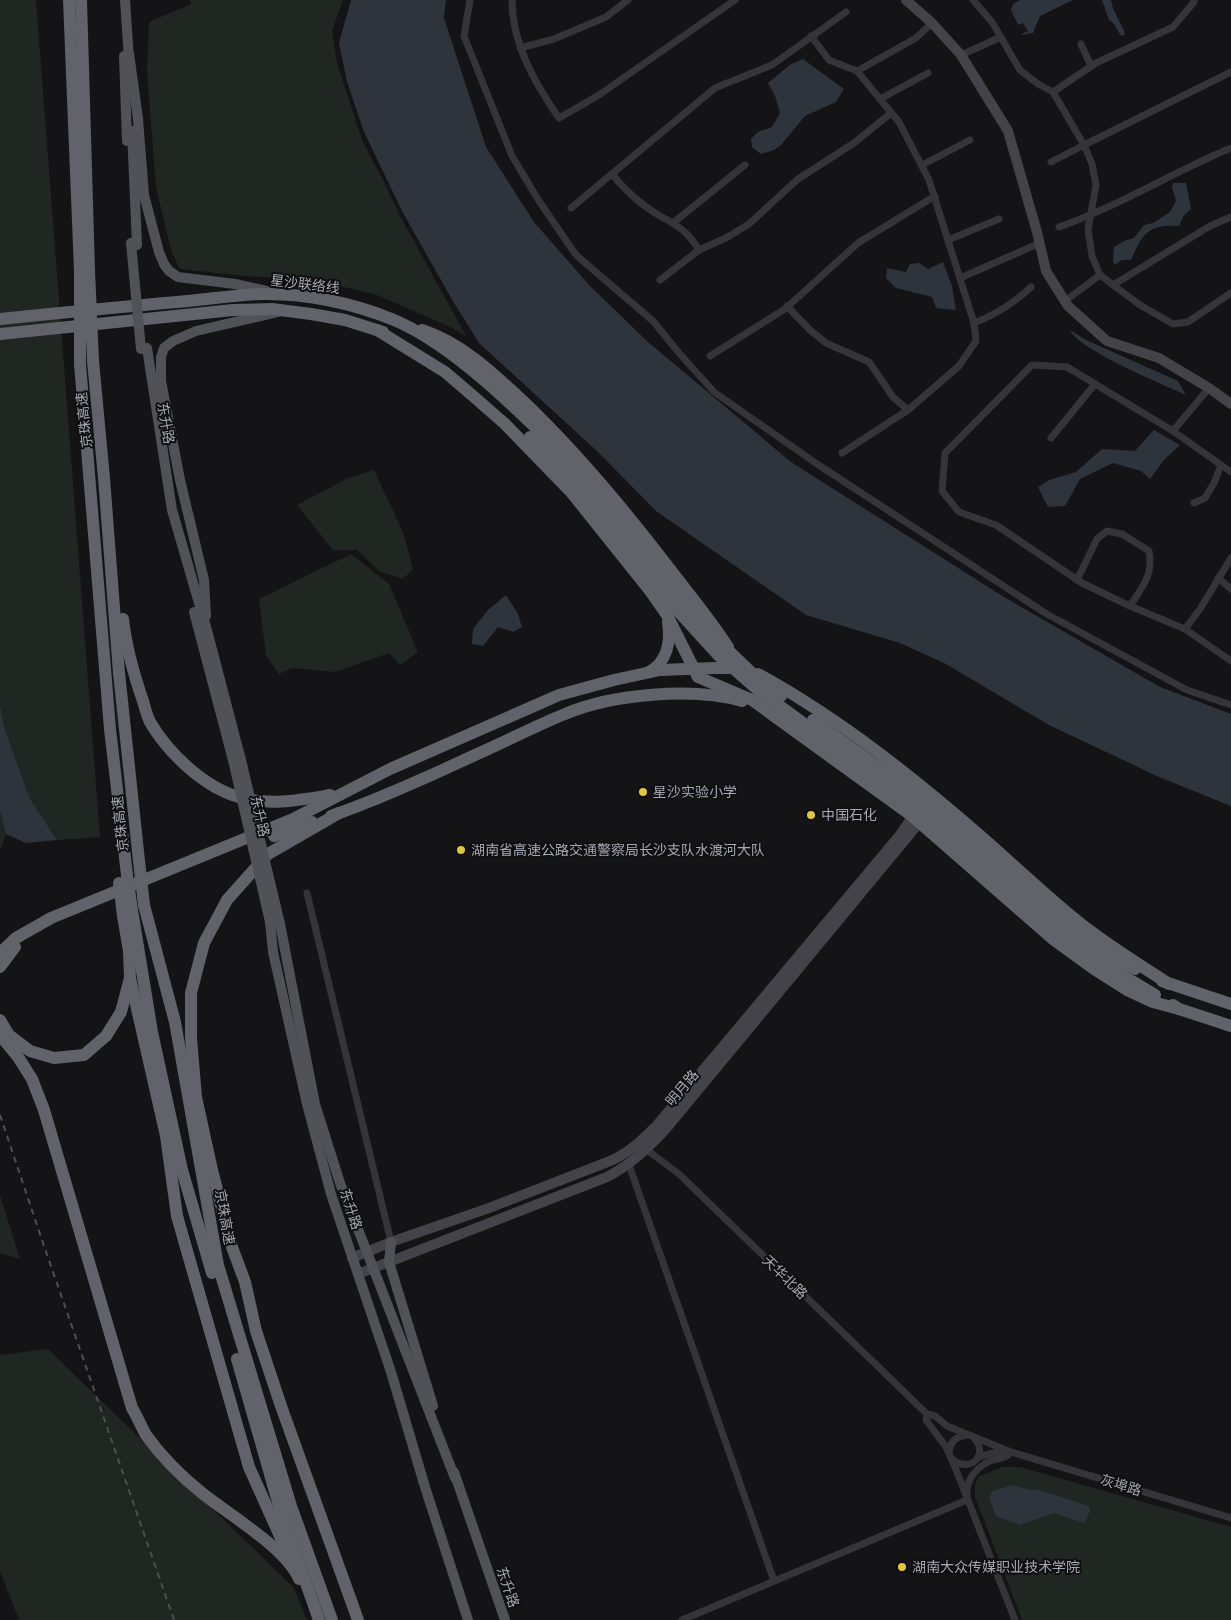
<svg xmlns="http://www.w3.org/2000/svg" width="1231" height="1620" font-family="'Fira Sans','Noto Sans SC',sans-serif">
	<style>
		.green { fill: #202722 }
		.water { fill: #2e343c }
		.lines { fill: none; stroke-linecap: round; stroke-linejoin: round }
		.street { stroke: #353539; stroke-width: 7 }
		.secondary { stroke: #434349; stroke-width: 10 }
		.primary { stroke: #515158; stroke-width: 10 }
		.highway { stroke: #61626a; stroke-width: 12 }
		.rail { stroke: #4e4e54; stroke-width: 2; stroke-dasharray: 6 5; stroke-linecap: butt }
		.primary-bridge { stroke: #515158; stroke-width: 10 }
		.highway-bridge { stroke: #61626a; stroke-width: 12 }
		.poi-dot { fill: #e1c63f; stroke: #0f0e10; stroke-width: 2 }
		.labels { text-anchor: middle; stroke-width: 4; stroke-linejoin: round; paint-order: stroke }
		.street-label { font-size: 14px; fill: #a6a8b4; stroke: #0f0e10 }
		.poi-label { font-size: 14px; fill: #a6a8b4; stroke: #0f0e10; text-anchor: start }
	</style>
	<rect width="100%" height="100%" fill="#141315"/>
	<g class="green">
		<path d="M0 0H36L100 837 57 840 29 797 4 726 0 705Z"/>
		<path d="M190 0H343L332 31 337 63 362 140 384 182 399 214 466 336 450 327 377 295 315 280 245 276 180 269 172 253 156 188 147 72 149 22 191 4Z"/>
		<path d="M374 470 403 532 413 569 403 579 379 571 357 550H333L297 505 348 478Z"/>
		<path d="M351 554 389 584 418 652 400 665 389 653 335 672 292 668 279 674 266 655 259 599Z"/>
		<path d="M0 811 6 834 0 850Z"/>
		<path d="M0 1195 20 1259 0 1253Z"/>
		<path d="M48 1349 294 1588 307 1620H19L0 1571V1355Z"/>
		<path d="M1002 1467H1020L1231 1527V1620H1022L975 1497V1485L978 1477Z"/>
	</g>
	<g class="water">
		<path d="M351 0H446L444 18 486 147 534 222 589 285 648 342 791 462 1004 597 1160 687 1231 714V806L1159 777 1049 725 946 664 900 643 806 615 656 511 599 453 479 343 454 303 403 213 364 132 347 82 339 43Z"/>
		<path d="M1020 0H1073L1040 16 1033 33 1023 35 1021 34 1028 31 1023 23 1018 25 1011 10 1013 4Z"/>
		<path d="M1102 0H1111L1113 8 1125 33 1124 35 1121 36 1114 24 1109 20Z"/>
		<path d="M803 59 844 89 836 102 805 116 780 146 774 150 761 154 752 147 751 139 758 132 772 127 780 113 775 96 768 83 791 64Z"/>
		<path d="M1173 183H1186L1191 209 1184 215 1179 226C1148 224 1142 234 1131 260H1122L1115 265 1113 261 1114 247 1124 241 1134 238 1144 225 1153 223 1170 212 1176 201 1172 187Z"/>
		<path d="M943 262 952 286 956 310 936 308 932 297 896 288 886 278 887 268 906 272 910 264 919 263 928 269Z"/>
		<path d="M1070 330 1086 340 1178 381 1186 395C1164 385 1077 349 1070 330Z"/>
		<path d="M1154 430 1180 445 1164 460 1150 479 1141 471 1113 463 1080 479 1065 506 1048 507 1038 487 1049 480 1076 472 1102 449 1135 451Z"/>
		<path d="M506 595 518 614 522 627 513 632 498 627 483 646 472 644 473 629 488 610Z"/>
		<path d="M0 705 4 726 29 797 57 840 26 843 6 834 0 811Z"/>
		<path d="M1013 1485 1030 1490H1039L1089 1506 1090 1511 1084 1523 1054 1513 1020 1525 996 1516 989 1497 993 1491Z"/>
	</g>
	<g class="lines">
		<g class="street">
			<path d="M470 0 464 36 512 156 539 201 576 255 653 321 679 353 714 392 817 464 1045 613 1187 690 1231 705"/>
			<path d="M512 0C512 44 535 83 559 118L599 95 735 0"/>
			<path d="M973 0 992 22 1020 70 1038 84 1053 92"/>
			<path d="M811 36 829 60 857 71 899 122 929 180 974 323 976 341 959 366 908 410 842 453"/>
			<path d="M1081 44 1091 66"/>
			<path d="M520 48 554 39 606 17 628 0"/>
			<path d="M961 55 1001 37"/>
			<path d="M857 71 916 38 932 23"/>
			<path d="M880 99 928 73"/>
			<path d="M1051 162 1084 145 1053 92 1096 63 1173 27 1194 2V0"/>
			<path d="M922 165 970 140"/>
			<path d="M612 174C623 188 637 201 652 211 673 224 685 227 699 250"/>
			<path d="M571 208 715 88 772 65 846 12"/>
			<path d="M1231 217 1210 226 1113 285 1140 305 1173 324 1188 322 1231 293"/>
			<path d="M673 223 745 165"/>
			<path d="M1059 227C1119 206 1173 172 1231 148"/>
			<path d="M948 240 999 219"/>
			<path d="M1100 275 1092 256 1088 229 1096 185 1092 164 1084 145 1231 72"/>
			<path d="M960 278 1040 243"/>
			<path d="M660 280 699 250 726 238 749 224 798 179 854 143 891 113"/>
			<path d="M1065 301 1100 275 1113 285"/>
			<path d="M787 306 810 330 826 343 869 362 893 397 908 410"/>
			<path d="M974 323C995 315 1014 303 1031 287"/>
			<path d="M710 356 785 309 858 243 935 196"/>
			<path d="M1173 431 1209 388"/>
			<path d="M1051 438 1095 384"/>
			<path d="M1231 472 1173 431 1067 367 1032 365 945 453 942 491 959 512 996 525 1082 583 1130 606 1185 629 1231 661"/>
			<path d="M1194 503 1205 498 1214 483 1221 465"/>
			<path d="M1218 578 1231 589"/>
			<path d="M1077 580 1097 539 1107 531 1122 534 1149 551C1154 575 1142 587 1130 606"/>
			<path d="M1185 629 1200 609 1231 558"/>
			<path d="M307 893 391 1242"/>
			<path d="M643 1147 679 1174 927 1414"/>
			<path d="M628 1162 774 1581"/>
			<path d="M927 1414 935 1416 947 1426 1011 1452 1231 1518"/>
			<path d="M927 1414 926 1420 946 1447 955 1467 1015 1620"/>
			<path d="M949 1453C950 1442 956 1436 967 1435"/>
			<path d="M978 1457 993 1453 1010 1452"/>
			<path d="M952 1459C971 1475 990 1453 973 1437"/>
			<path d="M967 1494C966 1479 978 1465 993 1460 1001 1458 1005 1459 1011 1452"/>
			<path d="M682 1620 967 1500"/>
		</g>
		<g class="secondary">
			<path d="M906 0 932 23 961 55 1008 131 1037 232 1046 271 1068 306 1107 341 1159 358 1209 388 1231 404"/>
			<path d="M352 1258 391 1242 489 1208 605 1163C627 1155 641 1141 657 1125L899 836 917 810"/>
			<path d="M358 1274 607 1177C630 1165 647 1149 665 1130L924 817"/>
		</g>
		<g class="primary">
			<path d="M125 0 129 59"/>
			<path d="M129 53 138 119 144 195 159 252 164 264 169 271 178 277 235 284 267 291"/>
			<path d="M124 56 127 141"/>
			<path d="M132 131 137 245"/>
			<path d="M147 348 172 510 208 634 241 760"/>
			<path d="M194 612 233 760"/>
			<path d="M206 616 204 580 180 480 161 381V357L164 348 173 341 196 331 278 312"/>
			<path d="M270 922 273 952 307 1104 331 1194 391 1372 425 1487 468 1620"/>
			<path d="M280 924 315 1104 340 1183 455 1478"/>
			<path d="M391 1242 389 1262 433 1406"/>
			<path d="M454 1472 505 1620"/>
		</g>
		<g class="highway">
			<path d="M69 0 80 271"/>
			<path d="M81 0 89 270"/>
			<path d="M0 319C59 313 118 307 177 302 205 300 233 295 261 294 305 293 353 303 394 320 444 341 499 392 538 430"/>
			<path d="M377 330 445 372 473 396 505 424 571 492 651 592 667 615 698 677 752 700 912 816 1054 940 1094 969 1127 990 1153 1002 1179 1009"/>
			<path d="M422 330C462 343 494 374 524 402 577 453 624 509 669 568 689 594 710 619 728 647"/>
			<path d="M0 334 233 310 272 309 311 314 345 320 383 332"/>
			<path d="M93 361 104 478 119 673 140 870"/>
			<path d="M80 364 110 729 127 875"/>
			<path d="M123 619C126 647 134 675 143 701 145 708 147 716 150 722 168 753 205 788 239 797 269 806 300 800 330 795"/>
			<path d="M649 672C667 662 671 642 668 622"/>
			<path d="M758 674C840 719 914 778 984 839 1017 868 1048 898 1081 924 1109 946 1140 965 1169 984"/>
			<path d="M339 813 268 854 227 900 204 943 191 993V1038L196 1097 212 1170 232 1247 245 1282 256 1331 281 1406 358 1620"/>
			<path d="M331 816C380 799 428 777 475 755 505 742 535 726 565 714 612 694 692 687 742 701"/>
			<path d="M274 836 312 822"/>
			<path d="M1013 878C1051 912 1089 946 1135 969"/>
			<path d="M1009 887 1074 943 1120 974 1155 995"/>
			<path d="M144 905 175 1022 218 1265 291 1506 332 1620"/>
			<path d="M132 910 152 1032 182 1170 212 1273"/>
			<path d="M0 953 16 938 51 918 293 819 390 769 559 695 614 680 660 670 715 668H739"/>
			<path d="M0 967 15 947"/>
			<path d="M130 978 166 1136 177 1216 249 1467 288 1554"/>
			<path d="M1162 981 1231 1004"/>
			<path d="M1173 1005 1179 1009 1231 1026"/>
			<path d="M0 1020 9 1035 30 1051 54 1058 84 1055 106 1036 121 1012 130 978 129 951 123 916"/>
			<path d="M0 1035 18 1057 32 1079 44 1110 132 1408C137 1416 141 1426 146 1435 161 1456 182 1477 202 1493 228 1514 286 1548 299 1579"/>
			<path d="M237 1359 280 1509 319 1620"/>
		</g>
		<path class="rail" d="M0 1115 44 1246 174 1620"/>
		<g class="primary-bridge">
			<path d="M131 243 141 349"/>
			<path d="M233 760 270 922"/>
			<path d="M241 760 280 924"/>
		</g>
		<g class="highway-bridge">
			<path d="M89 270 93 361"/>
			<path d="M80 271V364"/>
			<path d="M538 430 600 497 707 630 756 677 781 696"/>
			<path d="M530 437 598 510 678 611 719 656 758 690 893 789 1009 887"/>
			<path d="M813 720 922 799 1013 878"/>
			<path d="M140 870 144 905"/>
			<path d="M127 875 132 910"/>
			<path d="M119 883 123 916"/>
		</g>
	</g>
	<g class="poi-dot">
		<circle cx="643" cy="792" r="5"/>
		<circle cx="811" cy="815" r="5"/>
		<circle cx="461" cy="850" r="5"/>
		<circle cx="902" cy="1567" r="5"/>
	</g>
	<g class="labels">
		<g class="street-label">
			<text transform="translate(305 284) rotate(7)" y="5">星沙联络线</text>
			<text transform="translate(84 420) rotate(-96)" y="5">京珠高速</text>
			<text transform="translate(166 423) rotate(80)" y="5">东升路</text>
			<text transform="translate(260 816) rotate(77)" y="5">东升路</text>
			<text transform="translate(120 824) rotate(-96)" y="5">京珠高速</text>
			<text transform="translate(682 1088) rotate(-50)" y="5">明月路</text>
			<text transform="translate(351 1209) rotate(72)" y="5">东升路</text>
			<text transform="translate(225 1217) rotate(80)" y="5">京珠高速</text>
			<text transform="translate(785 1277) rotate(44)" y="5">天华北路</text>
			<text transform="translate(1121 1485) rotate(17)" y="5">灰埠路</text>
			<text transform="translate(508 1587) rotate(71)" y="5">东升路</text>
		</g>
		<g class="poi-label">
			<text x="653" y="797">星沙实验小学</text>
			<text x="821" y="820">中国石化</text>
			<text x="471" y="855">湖南省高速公路交通警察局长沙支队水渡河大队</text>
			<text x="912" y="1572">湖南大众传媒职业技术学院</text>
		</g>
	</g>
</svg>
